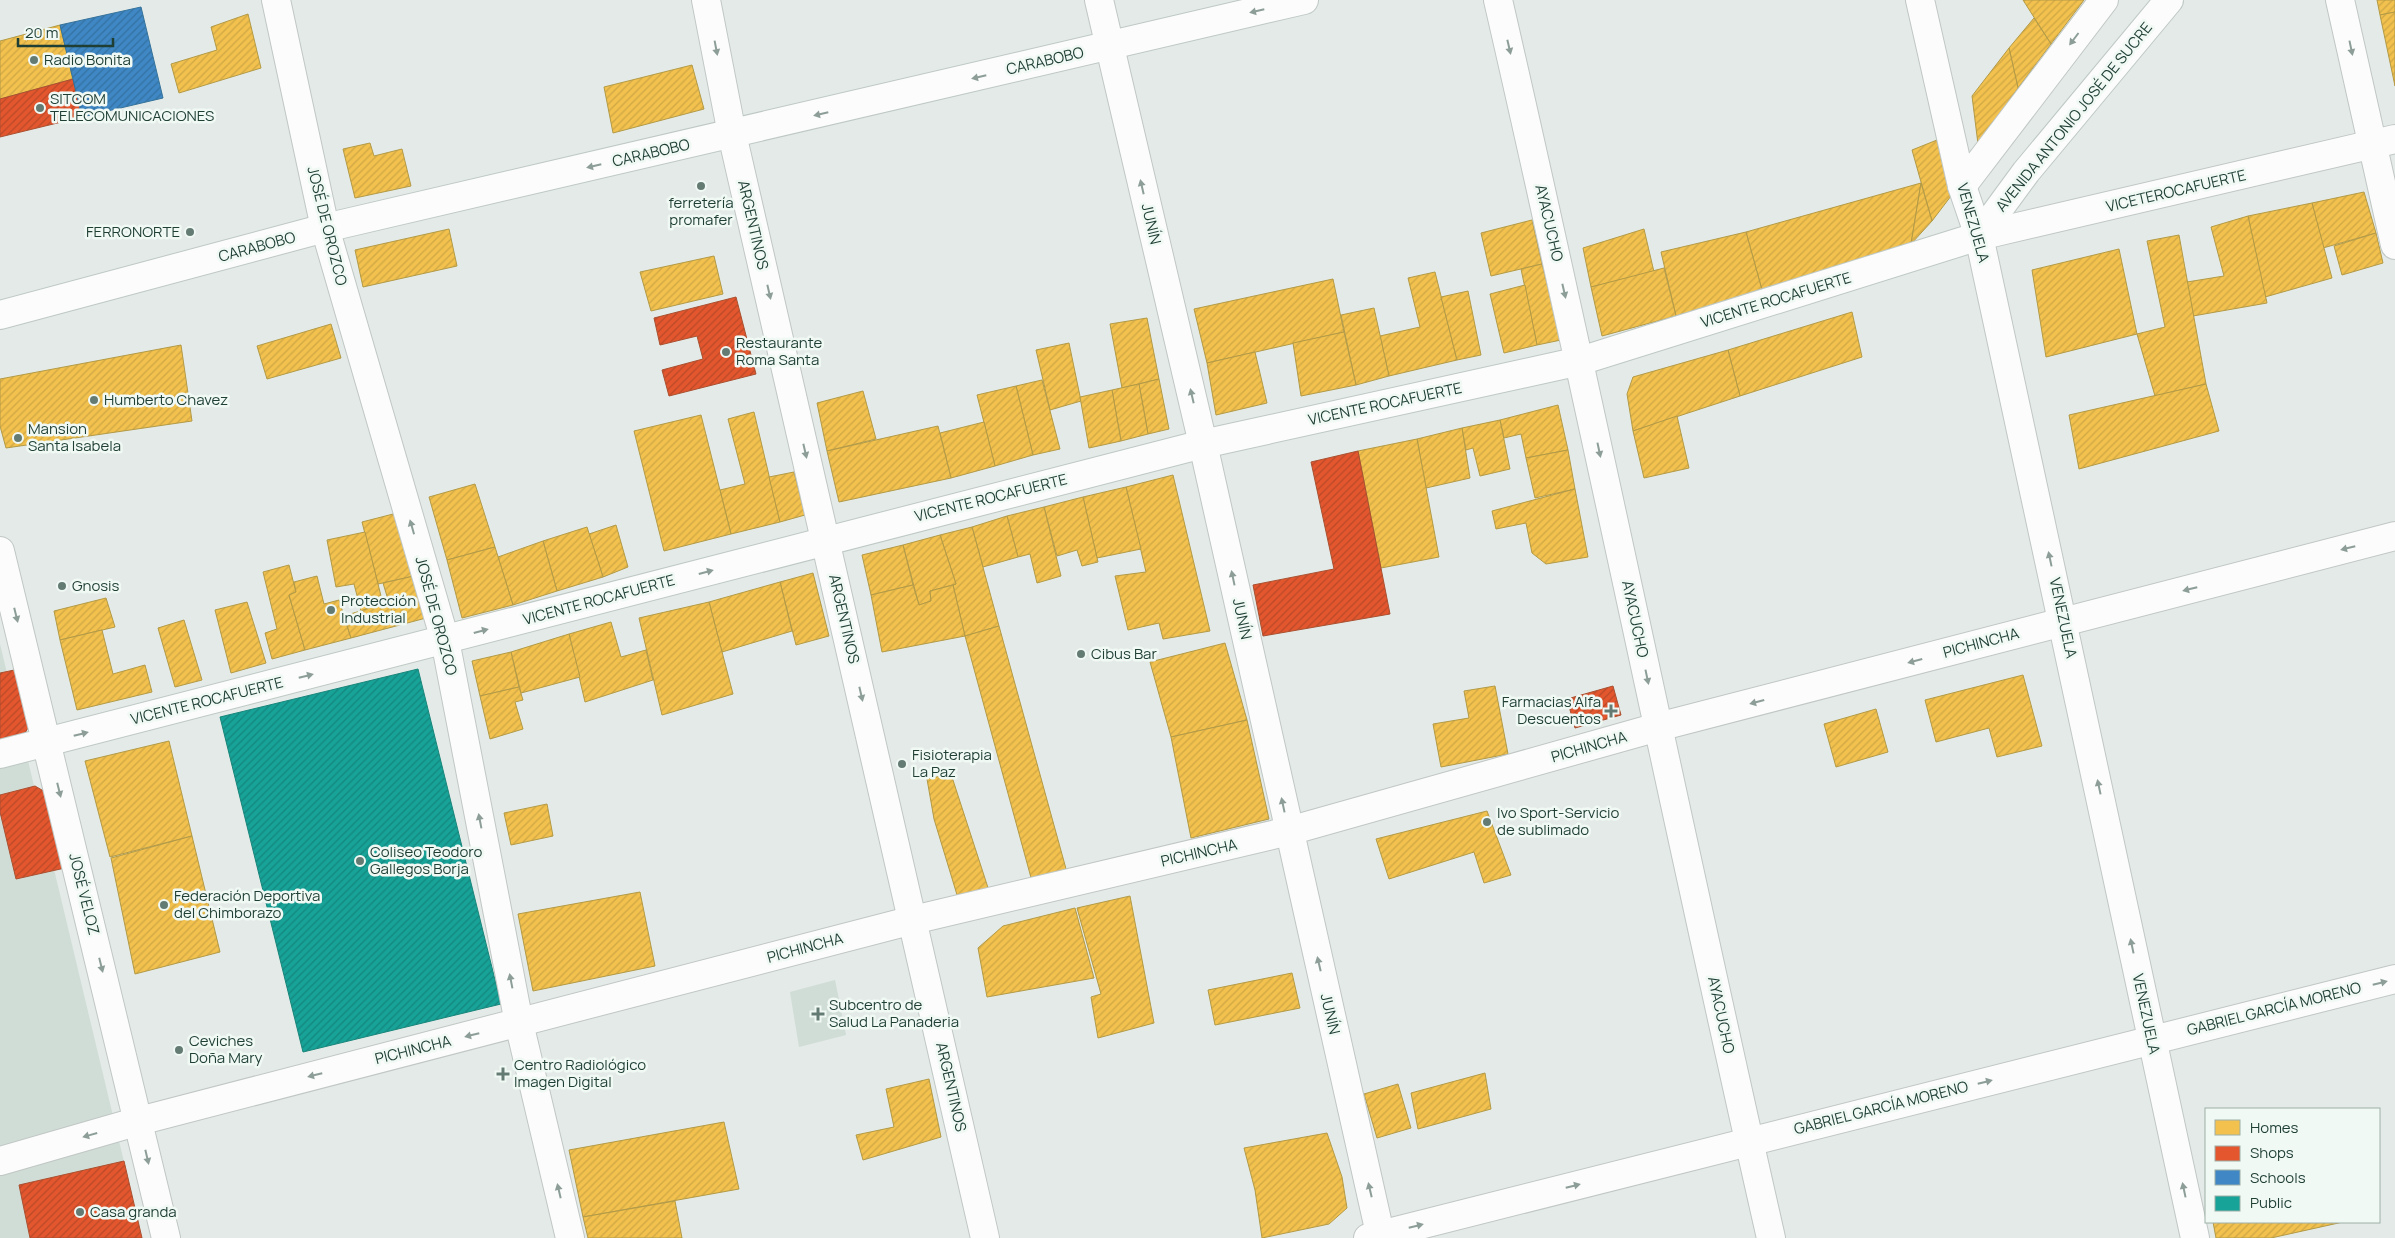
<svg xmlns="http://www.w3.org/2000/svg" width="2395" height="1238" font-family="Manrope,sans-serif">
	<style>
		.built { fill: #d0dcd6 }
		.homes { fill: url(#homes-hatch); stroke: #b39a46 }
		.shops { fill: url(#shops-hatch); stroke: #a95030 }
		.schools { fill: url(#schools-hatch); stroke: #35729a }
		.public { fill: url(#public-hatch); stroke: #19857a }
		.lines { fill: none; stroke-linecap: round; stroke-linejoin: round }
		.minor-casing { stroke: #c0c7c4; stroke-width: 30 }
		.secondary-casing { stroke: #bec8c4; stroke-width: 30 }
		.minor { stroke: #fbfcfb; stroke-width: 28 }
		.secondary { stroke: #fbfcfb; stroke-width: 28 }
		.oneway { fill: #8d9e98 }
		.poi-dot { fill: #647b73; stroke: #f1f9f5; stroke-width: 2 }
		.labels { text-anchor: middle; stroke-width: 5; stroke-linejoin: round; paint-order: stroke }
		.poi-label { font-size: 15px; fill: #1f3f35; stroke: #f1f9f5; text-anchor: start }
		.street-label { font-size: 15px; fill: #1f3f35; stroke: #f1f9f5 }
	</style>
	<defs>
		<pattern id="homes-hatch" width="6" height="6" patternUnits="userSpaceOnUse" patternTransform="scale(1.25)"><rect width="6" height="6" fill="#f2c14e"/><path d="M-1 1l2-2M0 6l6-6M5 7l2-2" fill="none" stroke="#cfa745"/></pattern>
		<pattern id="shops-hatch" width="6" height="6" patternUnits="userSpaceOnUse" patternTransform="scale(1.25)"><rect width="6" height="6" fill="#e4572e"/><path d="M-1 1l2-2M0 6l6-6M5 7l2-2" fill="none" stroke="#b84928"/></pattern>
		<pattern id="schools-hatch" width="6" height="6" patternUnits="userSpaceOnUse" patternTransform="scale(1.25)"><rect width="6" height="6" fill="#3f88c5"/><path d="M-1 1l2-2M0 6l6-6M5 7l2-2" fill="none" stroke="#3471a1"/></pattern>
		<pattern id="public-hatch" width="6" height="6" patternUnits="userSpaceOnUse" patternTransform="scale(1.25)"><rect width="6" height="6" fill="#17a398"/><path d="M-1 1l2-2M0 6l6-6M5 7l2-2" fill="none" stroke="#14867d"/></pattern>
	</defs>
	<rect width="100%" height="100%" fill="#e3eae7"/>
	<g class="built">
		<path d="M0 644 124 1162 142 1238H0Z"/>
		<path d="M835 980 846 1035 799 1047 790 992Z"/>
	</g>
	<g class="homes">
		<path d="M2023 0H2084L2051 44Z"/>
		<path d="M2377 0H2395V12L2380 15Z"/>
		<path d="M2395 12V86L2380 15Z"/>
		<path d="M248 14 261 68 179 93 171 64 217 50 211 27Z"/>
		<path d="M2034 18 2051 44 2018 88 2009 48Z"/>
		<path d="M60 25 73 79 0 99V41Z"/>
		<path d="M2009 48 2018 88 1978 144 1972 96Z"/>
		<path d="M692 65 704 109 613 133 604 87Z"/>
		<path d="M1937 140 1951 196 1932 221 1912 150Z"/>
		<path d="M370 143 374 156 402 149 411 186 355 198 343 149Z"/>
		<path d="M1921 183 1911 244 1762 290 1746 232Z"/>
		<path d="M1921 183 1932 221 1911 244Z"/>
		<path d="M2364 192 2376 233 2323 248 2312 203Z"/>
		<path d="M2312 203 2332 278 2265 297 2248 216Z"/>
		<path d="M2248 216 2267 303 2193 316 2187 282 2224 276 2211 227Z"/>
		<path d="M1532 220 1542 264 1491 276 1481 233Z"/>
		<path d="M449 229 457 266 363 287 355 250Z"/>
		<path d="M1644 229 1654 272 1591 287 1583 248Z"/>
		<path d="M1746 232 1762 290 1676 316 1661 252Z"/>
		<path d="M2376 233 2383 263 2342 275 2334 246Z"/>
		<path d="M2179 235 2206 384 2155 396 2137 334 2165 327 2147 241Z"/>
		<path d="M2119 249 2137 334 2046 357 2032 270Z"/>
		<path d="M714 256 723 294 651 311 640 272Z"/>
		<path d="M1542 264 1561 340 1537 345 1521 269Z"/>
		<path d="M1664 268 1676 316 1602 336 1591 287Z"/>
		<path d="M1435 272 1457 360 1389 376 1380 336 1420 327 1408 278Z"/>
		<path d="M1333 279 1344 332 1207 363 1194 309Z"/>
		<path d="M1525 285 1537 345 1504 353 1490 294Z"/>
		<path d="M1468 291 1481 355 1457 360 1441 297Z"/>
		<path d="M1374 308 1389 376 1356 385 1341 315Z"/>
		<path d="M1852 312 1862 357 1740 396 1728 350Z"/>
		<path d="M1147 318 1159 379 1122 388 1110 324Z"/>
		<path d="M331 324 341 358 267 379 257 346Z"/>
		<path d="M1344 332 1356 385 1301 396 1293 343Z"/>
		<path d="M1069 343 1081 401 1050 410 1036 350Z"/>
		<path d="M181 345 192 421 6 448 0 426V379Z"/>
		<path d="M1728 350 1740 396 1633 431 1627 394 1633 377Z"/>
		<path d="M1255 352 1267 403 1216 415 1207 363Z"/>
		<path d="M1159 379 1169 429 1148 434 1139 384Z"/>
		<path d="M1042 380 1060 449 1033 455 1016 386Z"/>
		<path d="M1139 384 1148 434 1121 441 1112 390Z"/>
		<path d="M2206 384 2219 431 2079 469 2069 415Z"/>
		<path d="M1016 386 1033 455 995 466 977 395Z"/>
		<path d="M1112 390 1121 441 1089 448 1080 397Z"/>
		<path d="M863 391 876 439 827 451 817 403Z"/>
		<path d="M1558 405 1568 450 1526 458 1521 434 1504 438 1500 420Z"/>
		<path d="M754 412 780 522 731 534 720 490 745 484 728 419Z"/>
		<path d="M701 415 731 534 664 551 634 431Z"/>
		<path d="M1677 416 1689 468 1644 478 1633 431Z"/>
		<path d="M1500 420 1510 469 1480 476 1473 448 1466 450 1462 428Z"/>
		<path d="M984 422 995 466 951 478 940 433Z"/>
		<path d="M938 426 951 478 839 502 827 451Z"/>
		<path d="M1462 428 1470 478 1426 488 1417 439Z"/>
		<path d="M1417 439 1439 557 1381 568 1358 451Z"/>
		<path d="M1568 450 1575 489 1535 498 1526 458Z"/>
		<path d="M794 472 805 515 780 522 769 477Z"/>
		<path d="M1173 475 1210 631 1163 639 1159 623 1128 630 1115 576 1146 572 1126 487Z"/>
		<path d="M475 484 495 547 447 560 429 497Z"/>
		<path d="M1126 487 1141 549 1097 558 1083 497Z"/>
		<path d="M1575 489 1588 557 1546 564 1532 553 1526 523 1496 529 1492 511Z"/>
		<path d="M1083 497 1098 562 1082 566 1077 550 1057 556 1044 507Z"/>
		<path d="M1044 507 1061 576 1037 583 1030 554 1018 557 1007 516Z"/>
		<path d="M397 513 414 576 378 584 362 522Z"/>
		<path d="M1007 516 1018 557 983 567 972 527Z"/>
		<path d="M616 525 628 567 603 577 589 534Z"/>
		<path d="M587 527 603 577 557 591 543 541Z"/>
		<path d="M972 527 999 626 965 636 953 585 956 584 940 535Z"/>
		<path d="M365 532 383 604 361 611 354 584 336 587 327 540Z"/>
		<path d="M940 535 956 584 930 591 931 601 919 605 903 545Z"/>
		<path d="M543 541 557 591 513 605 498 557Z"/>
		<path d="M903 545 913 585 871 595 862 555Z"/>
		<path d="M495 547 513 605 462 618 447 560Z"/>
		<path d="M289 565 296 592 289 595 305 650 272 659 265 633 277 629 263 572Z"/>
		<path d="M813 573 829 636 796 645 780 582Z"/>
		<path d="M317 576 324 604 339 600 351 638 305 650 289 595 296 592 294 582Z"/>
		<path d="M414 576 426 618 396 626 383 583Z"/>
		<path d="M780 582 792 631 722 652 709 602Z"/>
		<path d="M913 585 919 605 931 601 930 591 953 585 965 636 882 652 871 595Z"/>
		<path d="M106 598 115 627 60 640 54 611Z"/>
		<path d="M247 602 266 663 231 673 215 610Z"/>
		<path d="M389 602 396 626 351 638 344 616Z"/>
		<path d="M709 602 733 694 662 715 639 618Z"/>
		<path d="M184 620 202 680 175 687 158 628Z"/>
		<path d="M611 622 621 657 646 650 653 680 585 702 569 634Z"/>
		<path d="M999 626 1068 876 1033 885 965 636Z"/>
		<path d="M102 630 113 674 145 665 152 692 77 710 60 640Z"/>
		<path d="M569 634 580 677 521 693 511 652Z"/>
		<path d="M1225 643 1247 720 1171 737 1150 662Z"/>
		<path d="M511 652 519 687 480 696 472 661Z"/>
		<path d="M2023 675 2042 746 1997 757 1989 728 1936 742 1925 700Z"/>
		<path d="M1495 686 1508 754 1441 767 1433 724 1469 718 1464 691Z"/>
		<path d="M519 687 523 700 515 702 523 729 490 739 480 696Z"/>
		<path d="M1876 709 1888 752 1836 767 1824 724Z"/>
		<path d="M1247 720 1269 819 1191 838 1171 737Z"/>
		<path d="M169 741 192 836 110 857 85 761Z"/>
		<path d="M951 774 992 900 961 908 934 819 927 779Z"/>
		<path d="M547 804 553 836 511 845 504 813Z"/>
		<path d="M1487 811 1511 875 1484 883 1474 852 1389 879 1376 839Z"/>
		<path d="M192 836 220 952 135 974 111 858Z"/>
		<path d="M640 892 655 966 533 991 518 914Z"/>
		<path d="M1130 896 1154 1023 1098 1038 1091 997 1101 994 1077 908Z"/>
		<path d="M1075 908 1094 978 987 997 978 948 1003 926Z"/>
		<path d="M1292 973 1300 1008 1215 1025 1208 990Z"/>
		<path d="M1485 1073 1491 1109 1418 1129 1411 1093Z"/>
		<path d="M929 1079 941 1137 863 1160 856 1135 894 1127 886 1089Z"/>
		<path d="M1398 1084 1411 1128 1377 1138 1364 1094Z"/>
		<path d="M724 1122 739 1189 583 1217 569 1150Z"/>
		<path d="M1327 1133 1342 1177 1347 1208 1329 1224 1262 1238 1255 1190 1244 1148Z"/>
		<path d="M675 1201 682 1238H588L583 1217Z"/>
		<path d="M2213 1222H2343L2271 1238H2216Z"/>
	</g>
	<g class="shops">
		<path d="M73 79 82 117 0 137V99Z"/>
		<path d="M736 297 756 374 669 396 662 370 703 359 697 336 660 345 654 318Z"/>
		<path d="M1358 451 1390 614 1263 636 1253 585 1334 569 1311 462Z"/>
		<path d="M19 669 31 723 25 733 0 740V673Z"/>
		<path d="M1613 686 1621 715 1575 728 1567 699Z"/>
		<path d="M35 786 47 793 65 868 16 879 0 812V795Z"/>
		<path d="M124 1161 142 1238H30L19 1185Z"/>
	</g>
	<path class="schools" d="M141 7 163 98 82 117 60 25Z"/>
	<path class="public" d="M418 669 501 1004 303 1052 220 717Z"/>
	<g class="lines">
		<g class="minor-casing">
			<g id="minor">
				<path d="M276 0 325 228 445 640 519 1023 570 1238"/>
				<path d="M706 0 732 134 985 1238"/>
				<path d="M1099 0 1203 444 1381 1238"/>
				<path d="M1498 0C1593 412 1677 826 1771 1238"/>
				<path d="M1920 0 1962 186 1979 236 2195 1238"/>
				<path d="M2340 0 2395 245"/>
				<path d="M1962 186 2104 0"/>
				<path d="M1979 236 2395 139"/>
				<path d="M0 551 166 1238"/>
				<path d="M0 1161 139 1121 913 920 1289 831 1658 727 2395 536"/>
				<path d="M1368 1238 2395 979"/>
			</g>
		</g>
		<g class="secondary-casing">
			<g id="secondary">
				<path d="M0 315 325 228 1304 0"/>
				<path d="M0 754 1203 444 1580 361 1979 236 2026 172 2169 0"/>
			</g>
		</g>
		<use href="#minor" class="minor"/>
		<use href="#secondary" class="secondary"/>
	</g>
	<defs><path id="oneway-solid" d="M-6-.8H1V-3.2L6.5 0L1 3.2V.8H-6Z" transform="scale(1.25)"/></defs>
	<g class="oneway">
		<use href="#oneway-solid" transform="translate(1257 11) rotate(167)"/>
		<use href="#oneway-solid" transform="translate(2074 39) rotate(127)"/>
		<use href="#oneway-solid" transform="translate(1509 47) rotate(77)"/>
		<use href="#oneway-solid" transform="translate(716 48) rotate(79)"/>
		<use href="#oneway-solid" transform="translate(2351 48) rotate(78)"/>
		<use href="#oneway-solid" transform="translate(979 77) rotate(167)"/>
		<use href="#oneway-solid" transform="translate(821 114) rotate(167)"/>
		<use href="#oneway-solid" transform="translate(594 166) rotate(167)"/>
		<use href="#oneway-solid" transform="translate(1142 187) rotate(-103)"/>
		<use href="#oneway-solid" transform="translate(1564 291) rotate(77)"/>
		<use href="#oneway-solid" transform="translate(769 292) rotate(77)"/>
		<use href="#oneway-solid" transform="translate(1192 396) rotate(-103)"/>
		<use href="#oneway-solid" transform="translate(1599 450) rotate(78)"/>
		<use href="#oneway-solid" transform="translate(805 451) rotate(77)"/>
		<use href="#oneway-solid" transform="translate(412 527) rotate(-106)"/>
		<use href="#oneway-solid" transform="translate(2348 548) rotate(166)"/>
		<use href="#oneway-solid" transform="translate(2050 559) rotate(-102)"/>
		<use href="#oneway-solid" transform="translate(706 572) rotate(-15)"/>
		<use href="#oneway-solid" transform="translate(1233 578) rotate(-102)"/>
		<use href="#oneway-solid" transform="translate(2190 589) rotate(166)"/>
		<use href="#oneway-solid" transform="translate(16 615) rotate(76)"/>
		<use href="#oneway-solid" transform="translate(481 631) rotate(-15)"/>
		<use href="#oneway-solid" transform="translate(1915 661) rotate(165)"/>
		<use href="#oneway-solid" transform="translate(306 676) rotate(-14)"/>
		<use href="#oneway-solid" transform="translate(1647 677) rotate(78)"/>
		<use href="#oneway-solid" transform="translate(861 694) rotate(77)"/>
		<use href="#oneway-solid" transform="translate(1757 702) rotate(165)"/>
		<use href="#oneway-solid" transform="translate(81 734) rotate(-14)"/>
		<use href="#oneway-solid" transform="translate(2099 787) rotate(-102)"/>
		<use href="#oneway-solid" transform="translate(59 790) rotate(76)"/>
		<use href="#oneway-solid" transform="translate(1283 805) rotate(-102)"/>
		<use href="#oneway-solid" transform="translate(480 821) rotate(-101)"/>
		<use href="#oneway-solid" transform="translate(2132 946) rotate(-102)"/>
		<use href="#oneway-solid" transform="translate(1319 964) rotate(-103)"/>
		<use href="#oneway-solid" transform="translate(101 965) rotate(76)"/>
		<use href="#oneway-solid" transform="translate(511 981) rotate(-101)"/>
		<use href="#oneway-solid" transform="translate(2380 983) rotate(-14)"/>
		<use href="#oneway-solid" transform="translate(472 1035) rotate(166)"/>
		<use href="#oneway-solid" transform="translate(315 1075) rotate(166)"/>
		<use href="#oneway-solid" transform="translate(1985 1082) rotate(-14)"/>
		<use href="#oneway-solid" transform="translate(90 1135) rotate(164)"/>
		<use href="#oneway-solid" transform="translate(147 1157) rotate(77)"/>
		<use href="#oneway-solid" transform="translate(1573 1186) rotate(-14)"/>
		<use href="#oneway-solid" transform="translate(1370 1190) rotate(-103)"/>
		<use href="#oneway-solid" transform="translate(2184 1190) rotate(-102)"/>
		<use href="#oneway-solid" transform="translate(559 1191) rotate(-103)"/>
		<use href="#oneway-solid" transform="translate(1416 1226) rotate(-14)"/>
	</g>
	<g class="poi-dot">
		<circle cx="34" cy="60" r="5"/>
		<circle cx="40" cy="108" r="5"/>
		<circle cx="701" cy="186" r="5"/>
		<circle cx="190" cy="232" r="5"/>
		<circle cx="726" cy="352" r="5"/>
		<circle cx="94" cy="400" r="5"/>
		<circle cx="18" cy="438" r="5"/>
		<circle cx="62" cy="586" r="5"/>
		<circle cx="331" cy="610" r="5"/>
		<circle cx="1081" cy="654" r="5"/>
		<path d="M1608.5 703.5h5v5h5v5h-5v5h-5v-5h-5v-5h5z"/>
		<circle cx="902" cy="764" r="5"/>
		<circle cx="1487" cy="822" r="5"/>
		<circle cx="360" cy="861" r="5"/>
		<circle cx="164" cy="905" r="5"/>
		<path d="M815.5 1006.5h5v5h5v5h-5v5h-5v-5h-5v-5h5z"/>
		<circle cx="179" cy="1050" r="5"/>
		<path d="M500.5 1066.5h5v5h5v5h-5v5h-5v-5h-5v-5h5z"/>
		<circle cx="80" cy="1212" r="5"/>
	</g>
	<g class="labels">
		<g class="poi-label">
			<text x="44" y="65">Radio Bonita</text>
			<text x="50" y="104">SITCOM<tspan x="50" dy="17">TELECOMUNICACIONES</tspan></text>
			<text x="701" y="208" text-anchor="middle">ferretería<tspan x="701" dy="17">promafer</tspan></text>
			<text x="180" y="237" text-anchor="end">FERRONORTE</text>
			<text x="736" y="348">Restaurante<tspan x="736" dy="17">Roma Santa</tspan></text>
			<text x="104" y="405">Humberto Chavez</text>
			<text x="28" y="434">Mansion<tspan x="28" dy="17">Santa Isabela</tspan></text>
			<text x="72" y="591">Gnosis</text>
			<text x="341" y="606">Protección<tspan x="341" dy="17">Industrial</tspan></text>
			<text x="1091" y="659">Cibus Bar</text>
			<text x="1601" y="707" text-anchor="end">Farmacias Alfa<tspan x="1601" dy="17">Descuentos</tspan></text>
			<text x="912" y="760">Fisioterapia<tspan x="912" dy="17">La Paz</tspan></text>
			<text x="1497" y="818">Ivo Sport-Servicio<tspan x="1497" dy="17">de sublimado</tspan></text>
			<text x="370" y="857">Coliseo Teodoro<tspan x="370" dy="17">Gallegos Borja</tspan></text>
			<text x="174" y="901">Federación Deportiva<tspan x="174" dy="17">del Chimborazo</tspan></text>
			<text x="829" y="1010">Subcentro de<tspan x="829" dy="17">Salud La Panaderia</tspan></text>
			<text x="189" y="1046">Ceviches<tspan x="189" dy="17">Doña Mary</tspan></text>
			<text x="514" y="1070">Centro Radiológico<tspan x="514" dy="17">Imagen Digital</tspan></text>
			<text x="90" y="1217">Casa granda</text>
		</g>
		<g class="street-label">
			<text transform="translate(1045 61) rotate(-13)" y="5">CARABOBO</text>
			<text transform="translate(2074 117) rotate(-51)" y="5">AVENIDA ANTONIO JOSÉ DE SUCRE</text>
			<text transform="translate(651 153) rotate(-13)" y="5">CARABOBO</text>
			<text transform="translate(2176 191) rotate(-13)" y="5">VICETEROCAFUERTE</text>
			<text transform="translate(1549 223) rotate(77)" y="5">AYACUCHO</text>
			<text transform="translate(1973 223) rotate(74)" y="5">VENEZUELA</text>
			<text transform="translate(1151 224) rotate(77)" y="5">JUNÍN</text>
			<text transform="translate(753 225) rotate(77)" y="5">ARGENTINOS</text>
			<text transform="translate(327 226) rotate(76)" y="5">JOSÉ DE OROZCO</text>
			<text transform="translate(257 247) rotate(-15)" y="5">CARABOBO</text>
			<text transform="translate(1776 300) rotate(-17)" y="5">VICENTE ROCAFUERTE</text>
			<text transform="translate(1385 404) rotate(-12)" y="5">VICENTE ROCAFUERTE</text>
			<text transform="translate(991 498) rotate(-14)" y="5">VICENTE ROCAFUERTE</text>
			<text transform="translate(599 600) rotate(-15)" y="5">VICENTE ROCAFUERTE</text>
			<text transform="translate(436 616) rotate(75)" y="5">JOSÉ DE OROZCO</text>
			<text transform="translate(2063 618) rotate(78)" y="5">VENEZUELA</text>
			<text transform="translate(844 619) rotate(77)" y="5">ARGENTINOS</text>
			<text transform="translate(1242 619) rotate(78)" y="5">JUNÍN</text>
			<text transform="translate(1635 619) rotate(78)" y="5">AYACUCHO</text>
			<text transform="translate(1981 643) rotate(-15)" y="5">PICHINCHA</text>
			<text transform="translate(207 701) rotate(-14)" y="5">VICENTE ROCAFUERTE</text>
			<text transform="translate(1589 747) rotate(-16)" y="5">PICHINCHA</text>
			<text transform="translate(1199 853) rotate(-13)" y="5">PICHINCHA</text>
			<text transform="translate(84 894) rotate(76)" y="5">JOSÉ VELOZ</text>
			<text transform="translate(805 948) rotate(-15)" y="5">PICHINCHA</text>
			<text transform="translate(2274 1009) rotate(-14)" y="5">GABRIEL GARCÍA MORENO</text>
			<text transform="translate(1330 1014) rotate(77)" y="5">JUNÍN</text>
			<text transform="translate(2146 1014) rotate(78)" y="5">VENEZUELA</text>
			<text transform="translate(1721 1015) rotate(78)" y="5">AYACUCHO</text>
			<text transform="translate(413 1050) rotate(-14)" y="5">PICHINCHA</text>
			<text transform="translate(951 1087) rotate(77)" y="5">ARGENTINOS</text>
			<text transform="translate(1881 1108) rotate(-14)" y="5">GABRIEL GARCÍA MORENO</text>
		</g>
	</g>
	<rect x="2205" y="1108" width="175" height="115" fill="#f1f9f5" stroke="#9dafa8"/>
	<rect x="2215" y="1120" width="25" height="15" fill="#f2c14e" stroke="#9dafa8"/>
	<text x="2250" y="1133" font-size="15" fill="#1f3f35">Homes</text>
	<rect x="2215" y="1146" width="25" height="15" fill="#e4572e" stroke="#9dafa8"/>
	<text x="2250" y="1158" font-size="15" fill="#1f3f35">Shops</text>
	<rect x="2215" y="1170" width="25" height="15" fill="#3f88c5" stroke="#9dafa8"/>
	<text x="2250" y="1183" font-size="15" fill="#1f3f35">Schools</text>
	<rect x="2215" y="1196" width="25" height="15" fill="#17a398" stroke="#9dafa8"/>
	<text x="2250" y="1208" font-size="15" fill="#1f3f35">Public</text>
	<path d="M18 38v8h95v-8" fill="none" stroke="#1f3f35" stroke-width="2.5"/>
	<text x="25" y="38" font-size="15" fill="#1f3f35" stroke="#f1f9f5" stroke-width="4" paint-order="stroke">20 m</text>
</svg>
